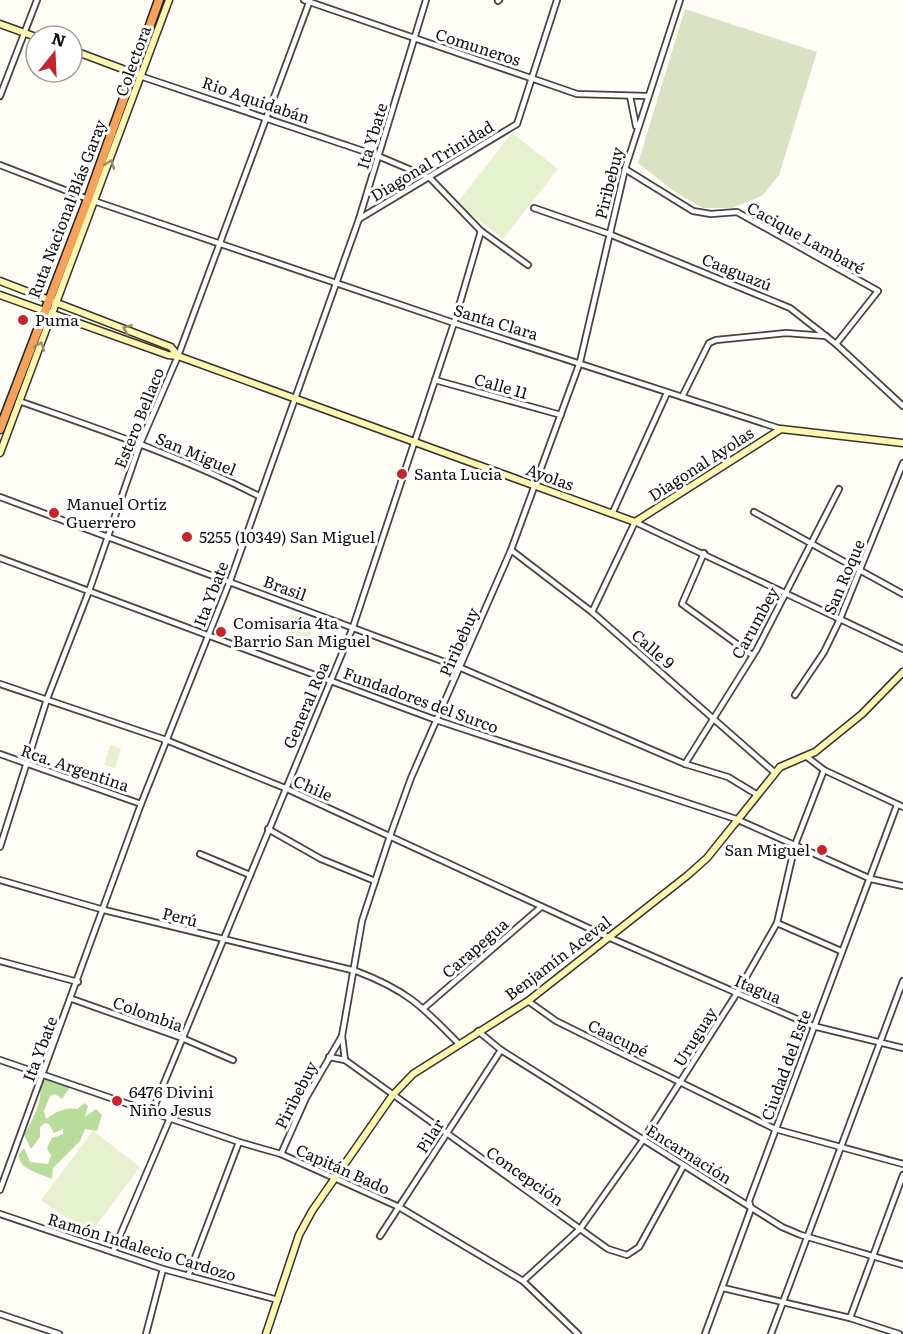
<svg xmlns="http://www.w3.org/2000/svg" width="903" height="1334" font-family="Literata,serif">
	<style>
		.forest { fill: #b9dc9c }
		.cemetery { fill: #d9e3c4 }
		.pitch { fill: #e6f2cf }
		.lines { fill: none; stroke-linecap: round; stroke-linejoin: round }
		.street-casing { stroke: #444; stroke-width: 8 }
		.secondary-casing { stroke: #333; stroke-width: 9 }
		.highway-casing { stroke: #222; stroke-width: 11 }
		.street { stroke: #fff; stroke-width: 4.5 }
		.secondary { stroke: #fff6b0; stroke-width: 6 }
		.highway { stroke: #f5a25d; stroke-width: 8 }
		.oneway { stroke: #948f68 }
		.poi-dot { fill: #c4262e; stroke: #fff; stroke-width: 2 }
		.labels { text-anchor: middle; stroke-width: 6; stroke-linejoin: round; paint-order: stroke }
		.street-label { font-size: 16px; fill: #111; stroke: #fff }
		.poi-label { font-size: 16px; fill: #111; stroke: #fff; text-anchor: start }
	</style>
	<rect width="100%" height="100%" fill="#fffdf5"/>
	<path class="forest" d="M44 1077 70 1087 62 1099 55 1094 50 1096 44 1111 46 1119C56 1113 62 1107 77 1109L85 1103 88 1106 85 1117 96 1109 102 1115 97 1131 85 1129 80 1141 53 1168 52 1179C41 1174 17 1169 19 1154L24 1148 30 1162 48 1164 51 1155 47 1149C53 1133 51 1140 63 1134V1129L54 1133 49 1124 45 1123 40 1127V1137L31 1149 24 1135C31 1122 45 1099 39 1084Z"/>
	<path class="cemetery" d="M685 9 817 52 779 175 762 196 732 208H703L675 192 638 163Z"/>
	<g class="pitch">
		<path d="M512 133 558 169 503 239 457 203Z"/>
		<path d="M290 614 315 623 308 641 283 632Z"/>
		<path d="M110 745 121 748 115 768 104 765Z"/>
		<path d="M93 1131 140 1167 89 1235 41 1200Z"/>
	</g>
	<g class="lines">
		<g class="street-casing">
			<g id="street">
				<path d="M304 0 577 94 647 96"/>
				<path d="M498 1 499 0"/>
				<path d="M143 77 378 156 430 178 481 231 528 265"/>
				<path d="M0 96 37 0"/>
				<path d="M630 96 636 126"/>
				<path d="M0 165 88 199 454 323 781 429"/>
				<path d="M625 169 693 211 711 214 737 212 878 291 836 344"/>
				<path d="M534 208 609 234 790 308 836 344 903 406"/>
				<path d="M359 219 517 124 557 0"/>
				<path d="M435 380 561 415"/>
				<path d="M682 397 709 343 716 340 786 333 826 336"/>
				<path d="M19 401C101 430 183 457 259 496"/>
				<path d="M0 497 461 668 685 764 728 777 756 794"/>
				<path d="M754 512 903 594"/>
				<path d="M612 514 667 393"/>
				<path d="M511 550 592 612 774 772"/>
				<path d="M704 553 682 604 752 655"/>
				<path d="M0 558 436 720 736 819 871 879 903 886"/>
				<path d="M592 612 635 522 903 649"/>
				<path d="M0 684 166 740 285 788 608 937 813 1026 903 1048"/>
				<path d="M795 695 824 652 840 619 903 463"/>
				<path d="M0 754 141 804"/>
				<path d="M807 757 824 770 903 807"/>
				<path d="M685 764 757 649 839 489"/>
				<path d="M268 829 321 859 375 881"/>
				<path d="M0 847 47 699 89 591 140 444 178 356 310 0"/>
				<path d="M200 854 250 875"/>
				<path d="M0 880 104 910 356 971C406 990 421 1005 458 1043"/>
				<path d="M777 923 841 951"/>
				<path d="M0 961 78 982"/>
				<path d="M72 999 182 1038 233 1060"/>
				<path d="M528 1001 556 1021 775 1129 903 1164"/>
				<path d="M424 1008 541 907"/>
				<path d="M478 1031 501 1050 782 1227 801 1235 903 1265"/>
				<path d="M342 1036 345 1060 608 1249 627 1255 639 1247 684 1165"/>
				<path d="M329 1057 345 1060"/>
				<path d="M0 1060 239 1142 281 1154 399 1207 523 1281 578 1334"/>
				<path d="M152 1112 353 627 454 323 481 231"/>
				<path d="M281 1154 306 1098 342 1036 362 921 390 836 411 778 511 550 580 362 625 169 680 0"/>
				<path d="M0 1190 141 804 230 581 359 219 426 0"/>
				<path d="M0 1214 163 1269 278 1300"/>
				<path d="M380 1236 501 1050"/>
				<path d="M113 1252 170 1118"/>
				<path d="M188 1276 239 1142"/>
				<path d="M523 1281 580 1229 643 1140 737 993 777 923 795 845 824 770"/>
				<path d="M723 1288 850 1318 899 1334"/>
				<path d="M0 1314 59 1334"/>
				<path d="M850 1318 903 1175"/>
				<path d="M146 1334 163 1269"/>
				<path d="M705 1334 751 1209 749 1201 897 805"/>
				<path d="M771 1334 903 981"/>
			</g>
		</g>
		<g class="secondary-casing">
			<g id="secondary">
				<path d="M0 24 36 37"/>
				<path d="M72 50 136 74"/>
				<path d="M0 281 171 347 178 356"/>
				<path d="M0 295 168 355 178 356 635 522 781 429 903 443"/>
				<path d="M0 453 169 0"/>
				<path d="M266 1334 299 1235 312 1211 392 1096 413 1074 528 1001 688 875 707 858 780 767 815 752 862 714 903 672"/>
			</g>
		</g>
		<g class="highway-casing">
			<path id="highway" d="M0 429 88 199 159 0"/>
		</g>
		<use href="#street" class="street"/>
		<use href="#secondary" class="secondary"/>
		<use href="#highway" class="highway"/>
	</g>
	<defs><path id="oneway-chevron" d="M-2-3.5L2.5 0L-2 3.5" fill="none" stroke-width="1.6" stroke-linecap="round" stroke-linejoin="round" transform="scale(1.5)"/></defs>
	<g class="oneway">
		<use href="#oneway-chevron" transform="translate(110 164) rotate(-70)"/>
		<use href="#oneway-chevron" transform="translate(127 329) rotate(-158)"/>
		<use href="#oneway-chevron" transform="translate(40 346) rotate(-69)"/>
	</g>
	<g class="poi-dot">
		<circle cx="23" cy="320" r="6"/>
		<circle cx="402" cy="474" r="6"/>
		<circle cx="54" cy="513" r="6"/>
		<circle cx="187" cy="537" r="6"/>
		<circle cx="221" cy="632" r="6"/>
		<circle cx="822" cy="850" r="6"/>
		<circle cx="117" cy="1101" r="6"/>
	</g>
	<g class="labels">
		<g class="street-label">
			<text transform="translate(478 47) rotate(18)" y="6">Comuneros</text>
			<text transform="translate(133 61) rotate(-70)" y="6">Colectora</text>
			<text transform="translate(256 100) rotate(19)" y="6">Rio Aquidabán</text>
			<text transform="translate(372 136) rotate(-73)" y="6">Ita Ybate</text>
			<text transform="translate(432 161) rotate(-31)" y="6">Diagonal Trinidad</text>
			<text transform="translate(609 183) rotate(-76)" y="6">Piribebuy</text>
			<text transform="translate(67 209) rotate(-69)" y="6">Ruta Nacional Blás Garay</text>
			<text transform="translate(806 238) rotate(29)" y="6">Cacique Lambaré</text>
			<text transform="translate(737 272) rotate(22)" y="6">Caaguazú</text>
			<text transform="translate(496 322) rotate(17)" y="6">Santa Clara</text>
			<text transform="translate(501 386) rotate(16)" y="6">Calle 11</text>
			<text transform="translate(139 418) rotate(-68)" y="6">Estero Bellaco</text>
			<text transform="translate(196 454) rotate(23)" y="6">San Miguel</text>
			<text transform="translate(701 464) rotate(-33)" y="6">Diagonal Ayolas</text>
			<text transform="translate(550 477) rotate(20)" y="6">Ayolas</text>
			<text transform="translate(844 577) rotate(-67)" y="6">San Roque</text>
			<text transform="translate(285 588) rotate(20)" y="6">Brasil</text>
			<text transform="translate(211 594) rotate(-69)" y="6">Ita Ybate</text>
			<text transform="translate(755 623) rotate(-61)" y="6">Carumbey</text>
			<text transform="translate(459 642) rotate(-66)" y="6">Piribebuy</text>
			<text transform="translate(653 649) rotate(41)" y="6">Calle 9</text>
			<text transform="translate(421 700) rotate(20)" y="6">Fundadores del Surco</text>
			<text transform="translate(306 705) rotate(-67)" y="6">General Roa</text>
			<text transform="translate(75 768) rotate(19)" y="6">Rca. Argentina</text>
			<text transform="translate(313 788) rotate(24)" y="6">Chile</text>
			<text transform="translate(180 917) rotate(14)" y="6">Perú</text>
			<text transform="translate(475 948) rotate(-41)" y="6">Carapegua</text>
			<text transform="translate(558 958) rotate(-37)" y="6">Benjamín Aceval</text>
			<text transform="translate(758 989) rotate(23)" y="6">Itagua</text>
			<text transform="translate(148 1014) rotate(20)" y="6">Colombia</text>
			<text transform="translate(695 1037) rotate(-58)" y="6">Uruguay</text>
			<text transform="translate(618 1038) rotate(26)" y="6">Caacupé</text>
			<text transform="translate(40 1049) rotate(-69)" y="6">Ita Ybate</text>
			<text transform="translate(786 1065) rotate(-70)" y="6">Ciudad del Este</text>
			<text transform="translate(296 1095) rotate(-63)" y="6">Piribebuy</text>
			<text transform="translate(430 1136) rotate(-57)" y="6">Pilar</text>
			<text transform="translate(689 1154) rotate(32)" y="6">Encarnación</text>
			<text transform="translate(343 1169) rotate(24)" y="6">Capitán Bado</text>
			<text transform="translate(525 1176) rotate(35)" y="6">Concepción</text>
			<text transform="translate(142 1247) rotate(17)" y="6">Ramón Indalecio Cardozo</text>
		</g>
		<g class="poi-label">
			<text x="35" y="326">Puma</text>
			<text x="414" y="480">Santa Lucia</text>
			<text x="66" y="510">Manuel Ortiz<tspan x="66" dy="18">Guerrero</tspan></text>
			<text x="199" y="543">5255 (10349) San Miguel</text>
			<text x="233" y="629">Comisaría 4ta<tspan x="233" dy="18">Barrio San Miguel</tspan></text>
			<text x="810" y="856" text-anchor="end">San Miguel</text>
			<text x="129" y="1098">6476 Divini<tspan x="129" dy="18">Niño Jesus</tspan></text>
		</g>
	</g>
	<g transform="translate(54 54) rotate(18)"><circle r="28" fill="#ffffff" stroke="#a0a0a0" stroke-width="1.5"/>
	<path d="M0-4.5L10 22L0 15L-10 22Z" fill="#c4262e"/>
	<text y="-9" font-size="16" font-weight="bold" text-anchor="middle" fill="#111111">N</text>
	</g>
</svg>
